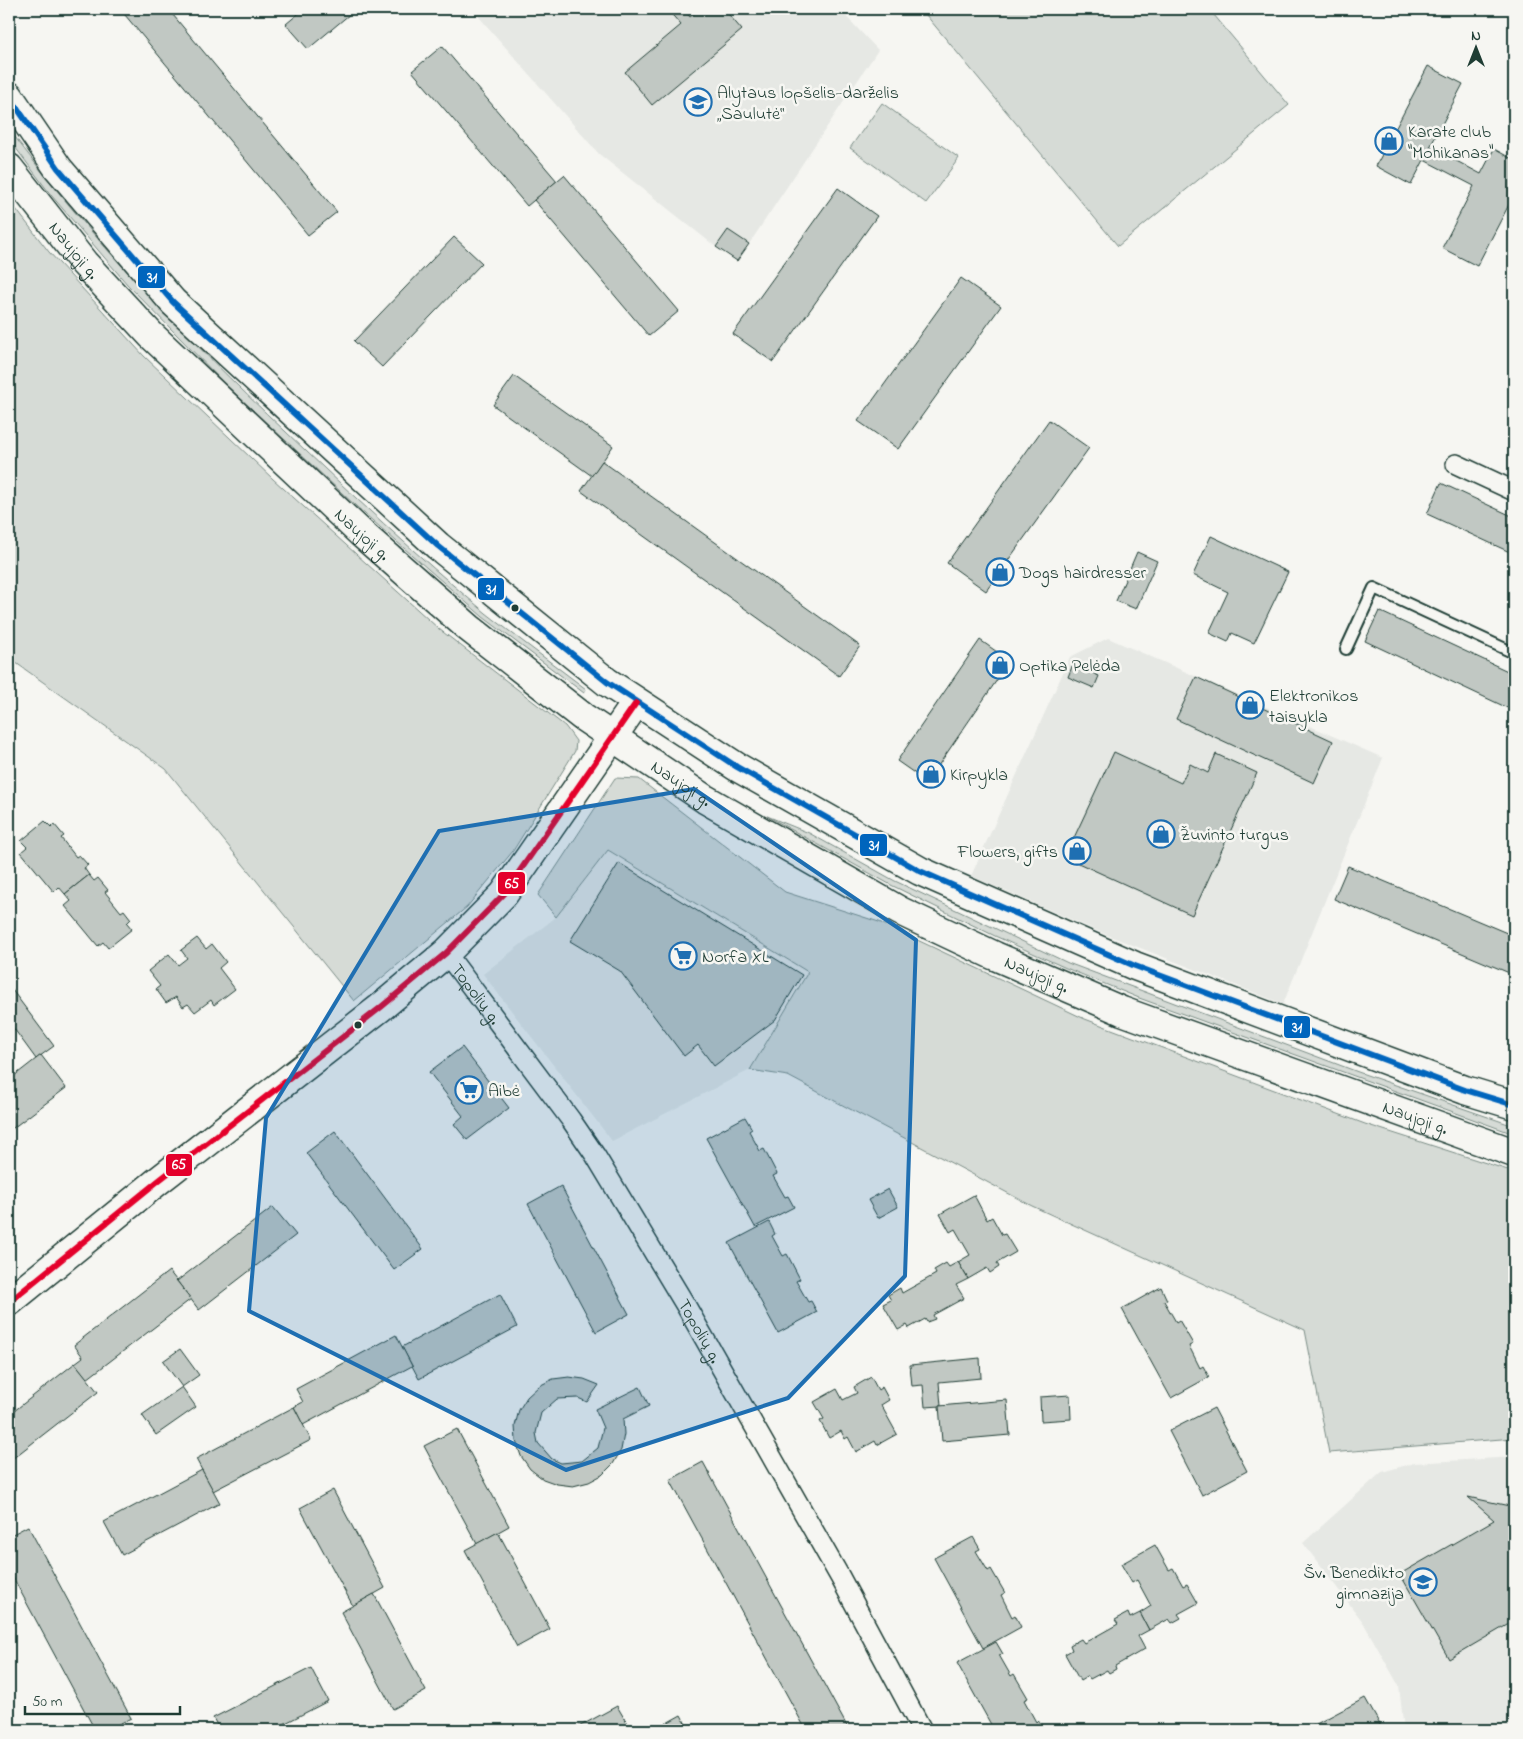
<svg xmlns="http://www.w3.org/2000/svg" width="1523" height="1739" font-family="'Indie Flower',sans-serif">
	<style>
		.built { fill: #e6e8e4 }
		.green { fill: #d6dbd6; stroke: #7a8c85 }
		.building { fill: #c1c8c3; stroke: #1f3d34 }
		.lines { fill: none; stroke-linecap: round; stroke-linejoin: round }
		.lane-casing { stroke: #1f3d34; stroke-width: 14 }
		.street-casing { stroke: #1f3d34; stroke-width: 22 }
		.secondary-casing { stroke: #1f3d34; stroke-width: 31 }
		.primary-casing { stroke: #1f3d34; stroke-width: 31 }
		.lane { stroke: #f6f6f2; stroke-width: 10 }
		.street { stroke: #f6f6f2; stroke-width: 19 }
		.secondary { stroke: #f6f6f2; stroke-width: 28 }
		.primary { stroke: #f6f6f2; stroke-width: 28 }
		.bus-1-casing { stroke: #f6f6f2; stroke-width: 10 }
		.bus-2-casing { stroke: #f6f6f2; stroke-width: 10 }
		.bus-1 { stroke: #0065bd; stroke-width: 6 }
		.bus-2 { stroke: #e4002b; stroke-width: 6 }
		.marked { fill: #1f6fb2; fill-opacity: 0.2; stroke: #1f6fb2; stroke-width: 4; stroke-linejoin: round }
		.bus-dot { fill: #1f3d34; stroke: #f6f6f2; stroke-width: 2 }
		.labels { text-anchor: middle; stroke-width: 5; stroke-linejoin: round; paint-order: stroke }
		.poi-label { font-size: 18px; fill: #1f3d34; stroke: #f6f6f2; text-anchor: start }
		.street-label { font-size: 18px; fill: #1f3d34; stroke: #f6f6f2 }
		.line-badge { stroke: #f6f6f2; stroke-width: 2 }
		.badge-label { font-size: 14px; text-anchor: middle; font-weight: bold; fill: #fff }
	</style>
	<rect width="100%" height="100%" fill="#f6f6f2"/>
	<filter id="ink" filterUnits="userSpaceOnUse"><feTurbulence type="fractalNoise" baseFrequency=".02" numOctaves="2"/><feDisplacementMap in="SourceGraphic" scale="10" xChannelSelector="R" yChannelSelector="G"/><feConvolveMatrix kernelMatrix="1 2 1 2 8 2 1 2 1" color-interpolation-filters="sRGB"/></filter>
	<g filter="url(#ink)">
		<g class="built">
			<path d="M472 9H839L878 50 749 244 729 230 716 247 599 154Z"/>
			<path d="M1108 638 1383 758 1283 1004 1102 933 971 876 1070 657Z"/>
			<path d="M608 850 808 972 750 1070 612 1141 483 974 556 917Z"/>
			<path d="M1514 1457V1730H1404L1399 1686 1363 1622 1303 1543 1382 1472 1414 1463Z"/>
		</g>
		<g class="green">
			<path d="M921 9H1209L1289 105 1118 246Z"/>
			<path d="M882 103 959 158 926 203 850 148Z"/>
			<path d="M9 129C90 238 185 337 285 431 350 493 416 555 486 613 519 639 553 664 586 689L584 693 483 617 357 507 225 384 127 284 51 195 9 139Z"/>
			<path d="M9 200 49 252 144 356 273 479 439 629 565 726 576 741 575 751 513 851 467 907 354 1001 166 769 9 658Z"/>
			<path d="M615 778 639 779 785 892 879 922 1085 1019 1365 1124 1514 1172V1438L1329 1453 1305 1330 1032 1206 788 1076 750 1070 808 972 608 850 556 917 538 895Z"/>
			<path d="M767 816 809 833 895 881 1068 963 1358 1072 1514 1126V1134L1139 998 1066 968 995 936 891 885Z"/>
		</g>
		<g class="building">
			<path d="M120 9H168L337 212 308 235Z"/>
			<path d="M304 9H356L308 49 286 24Z"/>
			<path d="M667 9H683L690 17 700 9H724L742 30 652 105 625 72 681 25Z"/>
			<path d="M442 46 557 181 527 206 412 71Z"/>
			<path d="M1428 66 1463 84 1430 147 1481 174 1494 149 1514 160V195L1477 266 1442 248 1474 186 1424 160 1411 185 1376 166Z"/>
			<path d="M564 175 679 311 649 336 534 200Z"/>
			<path d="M838 188 877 216 773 362 733 334Z"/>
			<path d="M728 230 749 244 737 261 716 247Z"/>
			<path d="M454 237 482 263 382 367 354 341Z"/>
			<path d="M961 278 1001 306 898 449 858 421Z"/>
			<path d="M514 376 613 446 592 476 493 405Z"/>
			<path d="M1514 398V412L1508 408Z"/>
			<path d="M1049 420 1089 448 986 591 947 563Z"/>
			<path d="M602 461 860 646 839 676 581 491Z"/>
			<path d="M1441 483 1514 517V554L1427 514Z"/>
			<path d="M1211 536 1288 572 1254 643 1232 633 1228 642 1209 633 1228 592 1193 575Z"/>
			<path d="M1137 552 1157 561 1136 609 1116 601Z"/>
			<path d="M1379 611 1514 674V711L1365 641Z"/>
			<path d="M980 640 1010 661 927 782 897 761Z"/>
			<path d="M1073 664 1099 676 1094 688 1068 677Z"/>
			<path d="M1196 677 1333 741 1314 783 1176 719Z"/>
			<path d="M1114 752 1181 783 1190 764 1208 773 1216 754 1257 773 1192 915 1065 857Z"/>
			<path d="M45 821 51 827 54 824 64 836 61 838 76 857 79 855 88 865 84 868 89 875 65 894 59 887 54 892 21 852 27 847 21 841Z"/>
			<path d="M619 863 802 975 775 1020 714 1066 698 1045 684 1056 620 971 570 941Z"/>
			<path d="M1348 866 1514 936V975L1334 899Z"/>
			<path d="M89 875 94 881 98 878 108 890 105 892 121 912 124 910 131 919 127 923 132 929 108 948 103 942 98 946 65 906 71 901 65 894Z"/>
			<path d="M197 938 206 949 212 944 226 962 219 968 235 989 214 1005 211 1000 195 1012 188 1004 183 1007 176 997 166 1003 156 989 160 986 148 971 169 954 178 965 187 958 181 950Z"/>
			<path d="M9 986 54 1046 36 1059 9 1022Z"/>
			<path d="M462 1047 509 1108 467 1140 454 1124 463 1116 429 1072Z"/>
			<path d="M41 1055 66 1088 9 1131V1080Z"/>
			<path d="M745 1117 752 1129 749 1131 760 1151 764 1149 777 1174 773 1176 785 1197 788 1196 794 1207 755 1227 706 1138Z"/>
			<path d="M335 1131 423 1249 394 1270 306 1153Z"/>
			<path d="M561 1186 629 1314 596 1332 528 1204Z"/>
			<path d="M888 1189 898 1207 878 1218 868 1200Z"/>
			<path d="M974 1195 987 1220 992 1217 1002 1235 1005 1234 1016 1252 997 1263 999 1267 990 1273 987 1268 968 1279 958 1262 970 1255 955 1229 950 1232 940 1214Z"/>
			<path d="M273 1207 296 1235 199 1310 177 1281Z"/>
			<path d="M769 1222 775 1234 772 1236 783 1256 787 1254 800 1279 796 1281 808 1302 811 1301 817 1312 778 1333 729 1243Z"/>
			<path d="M958 1262 968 1279 956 1285 964 1298 933 1315 935 1319 927 1322 925 1319 909 1328 907 1325 898 1330 883 1304 891 1300 888 1295 900 1288 902 1293 936 1274 934 1270 946 1263 949 1267Z"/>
			<path d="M169 1271 191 1299 87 1379 75 1363 83 1357 74 1345Z"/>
			<path d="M1161 1287 1167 1300 1164 1301 1176 1322 1179 1320 1193 1344 1189 1346 1200 1368 1203 1366 1209 1377 1171 1398 1122 1309Z"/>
			<path d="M500 1294 517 1327 419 1379 402 1347Z"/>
			<path d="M396 1335 412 1366 303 1425 294 1407 303 1402 296 1389Z"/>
			<path d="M180 1349 199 1375 182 1387 163 1361Z"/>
			<path d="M980 1358 981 1378 939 1382 941 1406 925 1407 923 1385 912 1386 910 1365Z"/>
			<path d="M75 1363 98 1392 12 1459 9 1455V1415Z"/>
			<path d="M569 1377 584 1379 599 1385 587 1402 578 1398 557 1399 541 1413 536 1433 538 1443 552 1459 561 1463 582 1461 598 1448 603 1428 595 1409 640 1387 649 1406 623 1419 624 1434 621 1450 613 1464 602 1475 589 1482 573 1486 557 1484 543 1479 530 1469 521 1456 516 1441 515 1426 519 1410 527 1397 539 1386 553 1379Z"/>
			<path d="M871 1377 878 1390 882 1387 889 1400 881 1405 897 1434 877 1445 875 1441 856 1452 848 1437 845 1439 841 1431 829 1438 820 1421 824 1419 814 1402 837 1389 843 1400 857 1393 854 1387Z"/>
			<path d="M182 1387 196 1407 156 1435 142 1415Z"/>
			<path d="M1070 1395 1071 1419 1041 1421 1040 1397Z"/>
			<path d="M1007 1400 1010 1435 942 1441 939 1406Z"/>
			<path d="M294 1407 311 1440 213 1491 196 1459Z"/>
			<path d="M1214 1408 1247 1471 1202 1495 1169 1431Z"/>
			<path d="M457 1429 509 1526 477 1544 424 1446Z"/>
			<path d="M703 1462 849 1730H806L670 1480Z"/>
			<path d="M202 1470 220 1503 122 1555 104 1522Z"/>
			<path d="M333 1490 385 1588 353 1606 300 1508Z"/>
			<path d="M1468 1497 1514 1507V1621L1449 1659 1400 1574 1494 1520Z"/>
			<path d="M28 1526 131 1718 107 1730H95L9 1570V1536Z"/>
			<path d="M498 1532 550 1629 517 1647 465 1550Z"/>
			<path d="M973 1537 980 1549 976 1551 988 1571 991 1569 1005 1593 1001 1595 1012 1617 1015 1615 1021 1627 983 1648 934 1558Z"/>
			<path d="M1155 1545 1169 1570 1173 1568 1183 1586 1187 1584 1198 1603 1178 1614 1181 1618 1172 1623 1169 1619 1149 1630 1140 1613 1151 1606 1137 1580 1132 1583 1121 1564Z"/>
			<path d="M374 1594 426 1691 393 1709 341 1612Z"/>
			<path d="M1128 1613 1130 1618 1140 1613 1149 1630 1138 1636 1145 1649 1115 1666 1116 1669 1109 1673 1107 1670 1090 1679 1088 1676 1080 1681 1065 1654 1072 1650 1070 1645 1081 1639 1084 1643 1118 1624 1115 1620Z"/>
			<path d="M996 1642 1003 1654 999 1655 1011 1676 1014 1674 1028 1698 1024 1700 1036 1722 1038 1720 1043 1730H994L957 1663Z"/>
			<path d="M311 1668 328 1701 272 1730H220L213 1718Z"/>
			<path d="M1365 1698 1383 1730H1305Z"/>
			<path d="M617 1706 631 1730H573Z"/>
			<path d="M681 1715 689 1730H654Z"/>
		</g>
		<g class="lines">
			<g class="lane-casing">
				<path id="lane" d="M1346 649 1374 588 1514 653"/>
			</g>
			<g class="street-casing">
				<g id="street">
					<path d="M1456 464 1514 491"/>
					<path id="s1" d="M446 953 571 1120 595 1155 686 1306 840 1577 922 1730"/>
				</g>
			</g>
			<g class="secondary-casing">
				<path id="secondary" d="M9 1302 158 1181 380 1008 446 953 504 894 636 703"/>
			</g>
			<g class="primary-casing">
				<g id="primary">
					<path d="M9 96 58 168 173 302 438 546 607 682 737 767 920 871 1135 966 1465 1090 1514 1105"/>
					<path id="s2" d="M9 168 84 263 151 335 361 533 469 628 583 717 705 799 900 911 995 956 1122 1011 1514 1153"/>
				</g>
			</g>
			<use href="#lane" class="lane"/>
			<use href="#street" class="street"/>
			<use href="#secondary" class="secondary"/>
			<use href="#primary" class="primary"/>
			<g class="bus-1-casing">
				<path id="bus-1" d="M9 96 58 168 173 302 438 546 607 682 737 767 920 871 1135 966 1465 1090 1514 1105"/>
			</g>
			<g class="bus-2-casing">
				<path id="bus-2" d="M9 1302 158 1181 380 1008 446 953 504 894 636 703"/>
			</g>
			<use href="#bus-1" class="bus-1"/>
			<use href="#bus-2" class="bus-2"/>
		</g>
	</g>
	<path class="marked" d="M694 789 916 940 905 1276 788 1398 566 1470 249 1311 266 1118 439 831Z"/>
	<defs>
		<g id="school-ring" transform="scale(1.4375)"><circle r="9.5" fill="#f6f6f2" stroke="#1f6fb2" stroke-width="1.5"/><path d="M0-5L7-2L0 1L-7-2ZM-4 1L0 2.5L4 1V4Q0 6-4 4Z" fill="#1f6fb2"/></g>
		<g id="shop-ring" transform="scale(1.4375)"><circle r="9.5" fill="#f6f6f2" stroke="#1f6fb2" stroke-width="1.5"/><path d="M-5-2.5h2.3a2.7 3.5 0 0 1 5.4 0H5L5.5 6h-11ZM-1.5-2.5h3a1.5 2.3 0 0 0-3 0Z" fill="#1f6fb2"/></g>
		<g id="supermarket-ring" transform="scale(1.4375)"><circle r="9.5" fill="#f6f6f2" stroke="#1f6fb2" stroke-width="1.5"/><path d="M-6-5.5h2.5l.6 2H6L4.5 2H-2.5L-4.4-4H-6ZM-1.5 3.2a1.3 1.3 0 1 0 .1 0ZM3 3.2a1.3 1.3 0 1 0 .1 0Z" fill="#1f6fb2"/></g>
	</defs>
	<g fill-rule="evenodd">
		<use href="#school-ring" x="698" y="102"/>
		<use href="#shop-ring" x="1389" y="141"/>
		<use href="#shop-ring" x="1000" y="572"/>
		<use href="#shop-ring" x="1000" y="665"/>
		<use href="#shop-ring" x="1250" y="705"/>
		<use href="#shop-ring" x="931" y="774"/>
		<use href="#shop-ring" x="1161" y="834"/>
		<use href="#shop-ring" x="1077" y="851"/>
		<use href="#supermarket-ring" x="683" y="956"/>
		<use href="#supermarket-ring" x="469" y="1090"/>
		<use href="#school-ring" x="1423" y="1582"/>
	</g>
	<g class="bus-dot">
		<circle cx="515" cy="608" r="4.5"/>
		<circle cx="358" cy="1025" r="4.5"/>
	</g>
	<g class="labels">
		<g class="poi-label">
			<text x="717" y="98">Alytaus lopšelis-darželis<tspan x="717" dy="21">„Saulutė“</tspan></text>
			<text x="1408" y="137">Karate club<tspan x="1408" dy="21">"Mohikanas"</tspan></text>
			<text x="1019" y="578">Dogs hairdresser</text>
			<text x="1019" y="671">Optika Pelėda</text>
			<text x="1269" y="701">Elektronikos<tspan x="1269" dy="21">taisykla</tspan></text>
			<text x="950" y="780">Kirpykla</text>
			<text x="1180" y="840">Žuvinto turgus</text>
			<text x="1058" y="857" text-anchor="end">Flowers, gifts</text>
			<text x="702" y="962">Norfa XL</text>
			<text x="488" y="1096">Aibė</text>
			<text x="1404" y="1578" text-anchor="end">Šv. Benedikto<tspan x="1404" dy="21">gimnazija</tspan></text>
		</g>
		<g class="street-label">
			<text dy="6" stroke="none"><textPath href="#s2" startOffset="105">Naujoji g.</textPath></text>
			<text dy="6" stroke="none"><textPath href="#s2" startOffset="510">Naujoji g.</textPath></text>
			<text dy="6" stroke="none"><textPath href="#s2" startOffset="915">Naujoji g.</textPath></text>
			<text dy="6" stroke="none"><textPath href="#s2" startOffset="1319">Naujoji g.</textPath></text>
			<text dy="6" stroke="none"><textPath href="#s1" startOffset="51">Topolių g.</textPath></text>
			<text dy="6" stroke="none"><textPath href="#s2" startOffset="1724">Naujoji g.</textPath></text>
			<text dy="6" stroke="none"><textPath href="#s1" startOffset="456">Topolių g.</textPath></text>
		</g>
	</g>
	<g class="line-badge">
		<rect x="137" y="265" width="29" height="24" rx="5" fill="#0065bd"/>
		<rect x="477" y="577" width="28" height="24" rx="5" fill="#0065bd"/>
		<rect x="859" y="833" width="29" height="24" rx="5" fill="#0065bd"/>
		<rect x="497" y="871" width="29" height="24" rx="5" fill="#e4002b"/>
		<rect x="1283" y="1015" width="28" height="24" rx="5" fill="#0065bd"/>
		<rect x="165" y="1153" width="28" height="24" rx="5" fill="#e4002b"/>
	</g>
	<g class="badge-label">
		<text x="152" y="282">31</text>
		<text x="491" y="594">31</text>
		<text x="874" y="850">31</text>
		<text x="512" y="888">65</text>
		<text x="1297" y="1032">31</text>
		<text x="179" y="1169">65</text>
	</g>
	<rect width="1523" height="1739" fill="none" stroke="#f6f6f2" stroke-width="30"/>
	<rect x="15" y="15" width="1493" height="1709" fill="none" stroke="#1f3d34" stroke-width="2" filter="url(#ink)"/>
	<g transform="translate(1476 48)" stroke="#f6f6f2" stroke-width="4" paint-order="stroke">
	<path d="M0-4L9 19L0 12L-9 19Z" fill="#1f3d34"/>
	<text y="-8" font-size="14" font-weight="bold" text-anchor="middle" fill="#1f3d34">N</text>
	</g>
	<path d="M25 1706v8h155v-8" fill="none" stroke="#1f3d34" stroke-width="2.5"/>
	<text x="32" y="1706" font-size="15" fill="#1f3d34" stroke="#f6f6f2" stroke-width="4" paint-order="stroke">50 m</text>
</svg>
